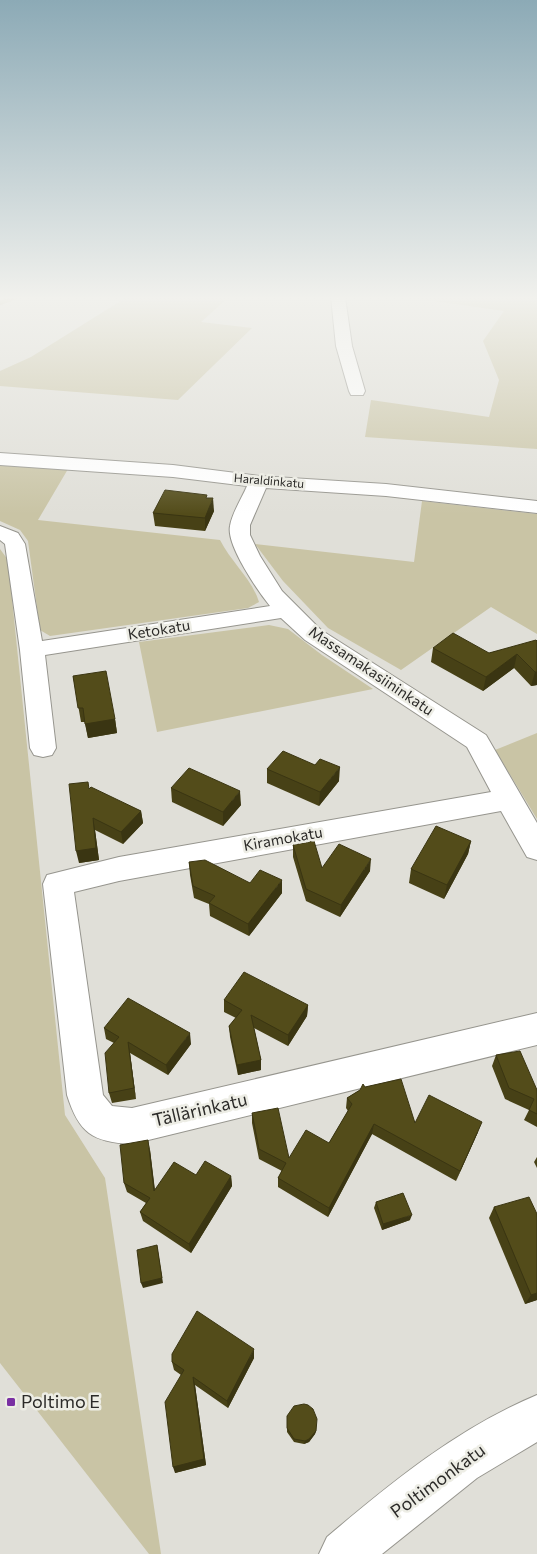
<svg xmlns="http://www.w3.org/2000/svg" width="537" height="1554" font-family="Commissioner,sans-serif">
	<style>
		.green { fill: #c9c4a5 }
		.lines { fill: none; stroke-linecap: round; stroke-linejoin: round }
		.stream { stroke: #a39c6a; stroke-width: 4.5 }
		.street-casing { stroke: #96958e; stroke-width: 2 }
		.street { fill: #fff; fill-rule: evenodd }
		.wall { fill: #474116 }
		.shaded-wall { fill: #3a3512 }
		.building { fill: #534c1a; stroke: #3a3512 }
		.poi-dot { fill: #7a30a3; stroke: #edede5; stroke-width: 2 }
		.labels { text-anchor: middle; stroke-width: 5; stroke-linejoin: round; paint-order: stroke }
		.far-street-label { font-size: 12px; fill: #2b2a28; stroke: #edede5 }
		.street-label { font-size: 15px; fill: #2b2a28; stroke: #edede5 }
		.near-street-label { font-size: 18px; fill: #2b2a28; stroke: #edede5 }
		.near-poi-label { font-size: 18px; fill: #2b2a28; stroke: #edede5; text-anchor: start }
	</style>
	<rect width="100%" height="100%" fill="#e0dfd8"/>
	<g class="green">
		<path d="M127 297H229L201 322 252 328 178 400 0 386V371L31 357Z"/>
		<path d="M406 297H537V449L365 437 371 400 489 417 499 380 483 341 504 311Z"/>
		<path d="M0 464 68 469 38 520 220 540C231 562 252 579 259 602L248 608 50 636 40 630 28 541 20 530 0 521Z"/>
		<path d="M422 501 537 514V634L491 607 401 670 328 628 283 581 255 544 414 562Z"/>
		<path d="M0 549 8 560 65 1115 105 1178 161 1554H149L0 1363Z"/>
		<path d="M269 625 288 629 322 655 373 689 157 732 139 642Z"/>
		<path d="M537 733V819L495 750Z"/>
	</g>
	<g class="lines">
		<path class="stream" d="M0 303 16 297"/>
		<g class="street-casing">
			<g id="street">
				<path d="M331 297H345L352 346 365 391 363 395H351L349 391 336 346Z"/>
				<path d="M0 453 173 465 259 476 386 484 537 501V513L386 496 266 488 250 525V535L260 556 282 591 321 630 486 735 537 823V860L527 857 501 811 119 881 74 892 103 1095 112 1106 132 1108 537 1013V1045L132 1144C92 1142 79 1133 67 1095L43 884 47 875 119 857 491 792 467 747 305 640 281 618 45 655 56 748 52 755 43 757 34 755 30 748 20 650 5 544 0 540V526L18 533 25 544 42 641 270 606C258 591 226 545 230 526 232 513 242 498 247 486L173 477 0 465Z"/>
				<path d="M537 1395V1442L477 1478 382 1554H319L327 1537C392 1482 458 1428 537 1395Z"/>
			</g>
		</g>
		<use href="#street" class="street"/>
	</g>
	<g class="wall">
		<path d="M207 498 214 511 205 531 155 526 153 513Z"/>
		<path d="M537 641V685L531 686 514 668 483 691 431 662 433 648 489 653Z"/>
		<path d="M73 676 115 719 117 733 88 738 85 722H81Z"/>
		<path d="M267 769 339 781 319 806 267 783Z"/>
		<path d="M171 788 241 805 223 826 172 802Z"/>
		<path d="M90 789 141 811 143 823 123 844 95 830 99 860 79 863Z"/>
		<path d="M471 841 468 854 444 899 409 883 411 869Z"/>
		<path d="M293 845 322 868 370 871 340 917 306 901 293 857Z"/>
		<path d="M189 862 250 883 282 893 249 936 210 916 209 904 194 898 190 875Z"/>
		<path d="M224 1000 308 1005 307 1016 288 1046 254 1028 261 1060V1070L238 1075 230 1037 229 1026 236 1018 224 1012Z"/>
		<path d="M104 1028 191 1044 168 1075 130 1053 136 1099 112 1103 109 1093 114 1043 106 1039Z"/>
		<path d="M496 1055 537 1090V1127L524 1120 529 1110 505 1099 492 1066Z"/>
		<path d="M365 1087 415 1123 478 1132 456 1181 372 1134 328 1217 278 1187V1178L282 1171 259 1159 252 1123V1113L289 1158 329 1143 348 1111 346 1108 347 1098Z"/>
		<path d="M150 1150 155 1190 196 1175 231 1176 232 1186 191 1253 143 1221 140 1212 146 1203 127 1192 124 1183Z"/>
		<path d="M537 1157V1168L534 1162Z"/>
		<path d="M376 1202 410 1220 382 1230 374 1208Z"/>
		<path d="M494 1207 537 1214V1300L525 1304 489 1218Z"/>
		<path d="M254 1358 228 1408 195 1385 206 1465 175 1473 181 1375 174 1370 172 1362Z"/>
		<path d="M287 1416 316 1431 315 1434 309 1442 304 1444 294 1442 287 1432Z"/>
	</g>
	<g class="shaded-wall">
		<path d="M213 498 214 511 205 531V518Z"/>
		<path d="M517 654 514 668 483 691 486 677Z"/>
		<path d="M535 672H537V685L531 686Z"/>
		<path d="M115 719 117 733 88 738 85 724Z"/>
		<path d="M340 767 339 781 319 806 320 792Z"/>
		<path d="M240 791 241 805 223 826V812Z"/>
		<path d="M141 811 143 823 123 844 121 832Z"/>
		<path d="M93 818 95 830 99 860 79 863 76 851Z"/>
		<path d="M471 841 468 854 444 899 447 885Z"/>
		<path d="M371 859 370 871 340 917 341 905Z"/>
		<path d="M282 880V893L249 936 248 924Z"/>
		<path d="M308 1005 307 1016 288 1046V1035Z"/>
		<path d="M190 1033 191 1044 168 1075 166 1065Z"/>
		<path d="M128 1042 130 1053 136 1099 134 1088Z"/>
		<path d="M261 1060V1070L238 1075 237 1065Z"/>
		<path d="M482 1122 478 1132 456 1181 460 1171Z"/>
		<path d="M374 1124 372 1134 328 1217 329 1208Z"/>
		<path d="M148 1140 150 1150 156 1201 154 1191Z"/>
		<path d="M231 1176 232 1186 191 1253 189 1244Z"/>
		<path d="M412 1215 410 1220 382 1230 383 1224Z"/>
		<path d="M157 1245 163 1283 143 1288 141 1283Z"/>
		<path d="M537 1293V1300L525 1304 531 1295Z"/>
		<path d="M254 1349V1358L228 1408 227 1401Z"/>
		<path d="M193 1377 195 1385 206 1465 175 1473 173 1467Z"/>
		<path d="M316 1431 315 1434 309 1442 304 1444 305 1441Z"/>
	</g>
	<g class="building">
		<path d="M165 490 207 495 206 498H213L205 518 153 513Z"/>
		<path d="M453 633 489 653 536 640 537 641V672H535L517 654 486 677 433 648Z"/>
		<path d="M106 671 115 719 85 724 83 708H78L73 676Z"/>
		<path d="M283 751 315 765 320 759 340 767 320 792 267 769Z"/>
		<path d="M189 768 240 791 223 812 171 788Z"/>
		<path d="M88 782 89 789 91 787 141 811 121 832 93 818 96 848 76 851 69 784Z"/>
		<path d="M436 826 471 841 447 885 411 869Z"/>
		<path d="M314 841 322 868 339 844 371 859 341 905 306 889 293 845Z"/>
		<path d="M205 860 250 883 260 870 282 880 248 924 209 903 215 896 193 886 189 862Z"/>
		<path d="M244 972 308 1005 288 1035 251 1015 261 1060 237 1065 229 1026 242 1010 224 1000Z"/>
		<path d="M128 998 190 1033 166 1065 128 1042 134 1088 109 1093 105 1053 119 1037 104 1028Z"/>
		<path d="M520 1051 537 1090V1114L529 1110 534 1099 509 1088 496 1055Z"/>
		<path d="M401 1079 415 1123 429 1095 482 1122 460 1171 374 1124 329 1208 278 1178 286 1163 259 1149 252 1113 278 1108 289 1158 306 1130 329 1143 352 1104 347 1098 360 1090 363 1084 365 1087Z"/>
		<path d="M148 1140 154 1191 174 1162 196 1175 205 1161 231 1176 189 1244 140 1212 150 1198 124 1183 120 1145Z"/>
		<path d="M403 1193 412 1215 383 1224 376 1202Z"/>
		<path d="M529 1197 537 1214V1293L531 1295 494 1207Z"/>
		<path d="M157 1245 162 1278 141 1283 137 1250Z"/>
		<path d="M197 1311 254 1349 227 1401 193 1377 204 1459 173 1467 165 1402 184 1370 172 1362V1354Z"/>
		<path d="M304 1404 308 1405 313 1409 317 1419 316 1431 309 1439 305 1441 294 1439 287 1428V1416L294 1406Z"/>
	</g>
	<linearGradient id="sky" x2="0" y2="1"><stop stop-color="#8caab6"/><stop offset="0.58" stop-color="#f1f1ed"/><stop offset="1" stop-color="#f1f1ed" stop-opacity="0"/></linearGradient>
	<rect width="537" height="514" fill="url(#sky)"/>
	<rect class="poi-dot" x="6" y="1397" width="10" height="10" rx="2.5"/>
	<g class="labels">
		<g class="far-street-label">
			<text transform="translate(269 481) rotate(5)" y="4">Haraldinkatu</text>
		</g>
		<g class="street-label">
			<text transform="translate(159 630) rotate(-9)" y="5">Ketokatu</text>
			<text transform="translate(371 671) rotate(34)" y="5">Massamakasiininkatu</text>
			<text transform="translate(283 839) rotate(-10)" y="5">Kiramokatu</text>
		</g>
		<g class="near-street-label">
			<text transform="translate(200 1110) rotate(-13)" y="6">Tällärinkatu</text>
			<text transform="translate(438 1481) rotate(-36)" y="6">Poltimonkatu</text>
		</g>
		<g class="near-poi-label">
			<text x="21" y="1408">Poltimo E</text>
		</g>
	</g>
</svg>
